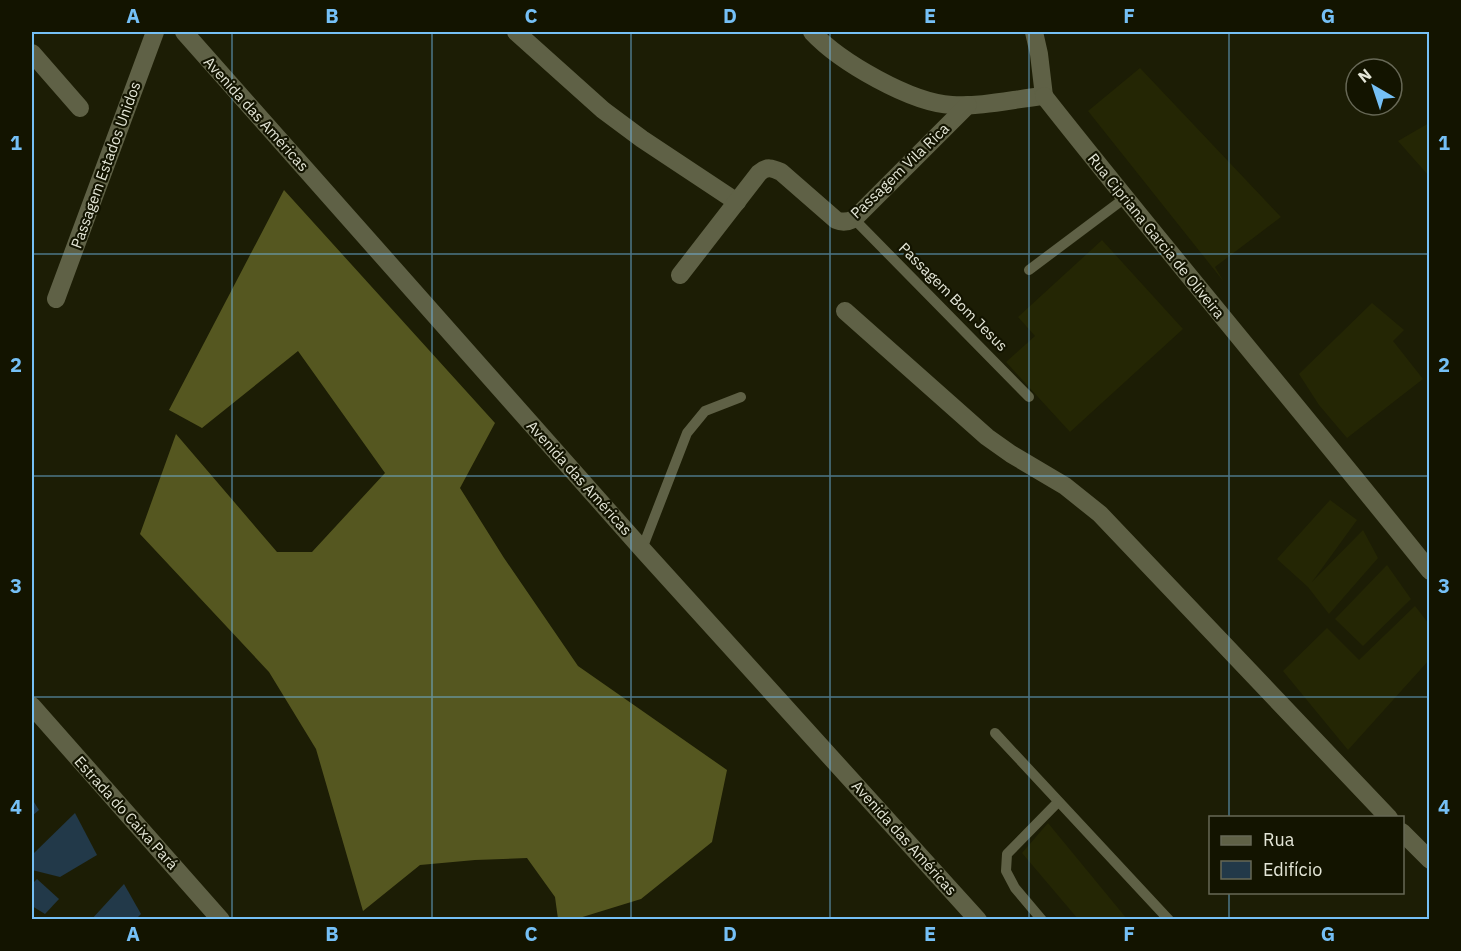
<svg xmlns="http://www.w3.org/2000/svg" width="1461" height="951" font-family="'IBM Plex Sans',sans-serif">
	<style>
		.built { fill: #242604 }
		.forest { fill: #555720 }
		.building { fill: #223949 }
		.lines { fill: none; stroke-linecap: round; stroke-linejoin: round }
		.lane { stroke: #5f6146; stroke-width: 10 }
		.street { stroke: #5f6146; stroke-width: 18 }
		.grid { fill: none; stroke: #75c0f6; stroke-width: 1.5; stroke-opacity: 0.55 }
		.labels { text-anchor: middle; stroke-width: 4.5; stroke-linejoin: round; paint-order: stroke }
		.street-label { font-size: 15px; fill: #e4e6d7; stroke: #131400 }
		.neatline { fill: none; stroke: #75c0f6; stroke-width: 2 }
		.grid-label { font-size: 20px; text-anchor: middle; font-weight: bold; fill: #75c0f6 }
	</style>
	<rect width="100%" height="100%" fill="#1c1d05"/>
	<g class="built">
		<path d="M1140 68 1281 217 1215 267 1224 282 1088 111Z"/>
		<path d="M1429 123V176L1398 141Z"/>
		<path d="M1102 240 1183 329 1070 432 1006 362 1035 336 1018 317Z"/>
		<path d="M1372 303 1404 330 1393 341 1423 379 1347 438 1319 405 1299 374Z"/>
		<path d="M1330 500 1357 520 1312 582 1363 530 1378 558 1329 614 1308 587 1277 559Z"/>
		<path d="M1387 565 1411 599 1363 646 1335 619Z"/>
		<path d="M1415 606 1429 624V660L1348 750 1283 671 1327 628 1359 660Z"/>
		<path d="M1048 823 1127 919H1078L1022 853Z"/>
	</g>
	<path class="forest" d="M284 190 495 423 460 488 504 558 578 666 727 770 712 842 641 899 576 919H558L555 897 527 858 475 860 420 865 363 911 316 749 269 672 140 534 176 434 277 552H312L385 473 298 351 202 428 169 410Z"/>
	<g class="building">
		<path d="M32 799 39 810 32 816Z"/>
		<path d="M75 813 97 855 60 877 32 870V855Z"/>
		<path d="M37 879 59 899 45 914 32 906V884Z"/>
		<path d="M124 884 141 914 135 920H91Z"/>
	</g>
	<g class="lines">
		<g class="lane">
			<path d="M854 219 1029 397"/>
			<path d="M1029 270 1125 198"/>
			<path d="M642 549 687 433 705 411 741 397"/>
			<path d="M995 733 1169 920"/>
			<path d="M1042 920 1015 888 1006 871 1007 854 1058 802"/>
		</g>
		<g class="street">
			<path d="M184 32 642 549 978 920"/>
			<path d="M516 32 603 110 642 139 737 202"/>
			<path d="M812 32C840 62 911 103 952 105 982 107 1014 99 1044 96"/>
			<path d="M1034 32 1039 54 1044 96"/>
			<path d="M32 53 80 108"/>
			<path d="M1044 96C1170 256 1302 411 1430 571"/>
			<path d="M680 275 759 173C767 166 772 168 781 172L836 220C843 223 848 222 854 219L968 105"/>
			<path d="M56 299 155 32"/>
			<path d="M845 311 987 437 1011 454 1065 486 1100 514 1389 818"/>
			<path d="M32 706 221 920"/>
			<path d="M1402 832 1430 860"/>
		</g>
	</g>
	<path class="grid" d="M232 32V920M432 32V920M631 32V920M830 32V920M1029 32V920M1229 32V818M32 254H1430M32 476H1430M32 697H1430M1229 892V920"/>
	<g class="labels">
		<g class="street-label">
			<text transform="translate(256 114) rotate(48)" y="5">Avenida das Américas</text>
			<text transform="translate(106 165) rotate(-70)" y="5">Passagem Estados Unidos</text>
			<text transform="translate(900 171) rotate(-44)" y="5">Passagem Vila Rica</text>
			<text transform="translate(1156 236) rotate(51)" y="5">Rua Cipriana Garcia de Oliveira</text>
			<text transform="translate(953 297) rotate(45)" y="5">Passagem Bom Jesus</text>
			<text transform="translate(579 478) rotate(48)" y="5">Avenida das Américas</text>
			<text transform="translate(126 813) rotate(48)" y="5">Estrada do Caixa Pará</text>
			<text transform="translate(904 838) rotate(48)" y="5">Avenida das Américas</text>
		</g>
	</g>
	<rect width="1461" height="951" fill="none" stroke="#131400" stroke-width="66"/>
	<rect x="1209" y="816" width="195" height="78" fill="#131400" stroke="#676856" stroke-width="1.5"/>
	<rect x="1221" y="836" width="30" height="9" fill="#5f6146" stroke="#676856" stroke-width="1.5"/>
	<text x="1263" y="846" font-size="18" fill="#e4e6d7">Rua</text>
	<rect x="1221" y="861" width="30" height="18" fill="#223949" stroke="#676856" stroke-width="1.5"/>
	<text x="1263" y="876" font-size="18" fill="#e4e6d7">Edifício</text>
	<g transform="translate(1374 87) rotate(321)"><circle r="28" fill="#131400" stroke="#676856" stroke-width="1.5"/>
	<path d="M0-4.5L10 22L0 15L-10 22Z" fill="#75c0f6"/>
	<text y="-9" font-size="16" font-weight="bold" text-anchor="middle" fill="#e4e6d7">N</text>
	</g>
	<rect x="33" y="33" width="1395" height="885" class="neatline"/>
	<g class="grid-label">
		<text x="133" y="23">A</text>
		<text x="332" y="23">B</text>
		<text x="531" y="23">C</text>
		<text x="730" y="23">D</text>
		<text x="930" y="23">E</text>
		<text x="1129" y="23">F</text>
		<text x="1328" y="23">G</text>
		<text x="16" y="150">1</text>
		<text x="1444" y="150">1</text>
		<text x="16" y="372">2</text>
		<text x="1444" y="372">2</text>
		<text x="16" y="593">3</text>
		<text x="1444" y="593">3</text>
		<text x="16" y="814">4</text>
		<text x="1444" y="814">4</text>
		<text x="133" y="941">A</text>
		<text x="332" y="941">B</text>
		<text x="531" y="941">C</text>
		<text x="730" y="941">D</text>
		<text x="930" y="941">E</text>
		<text x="1129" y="941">F</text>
		<text x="1328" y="941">G</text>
	</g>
</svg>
